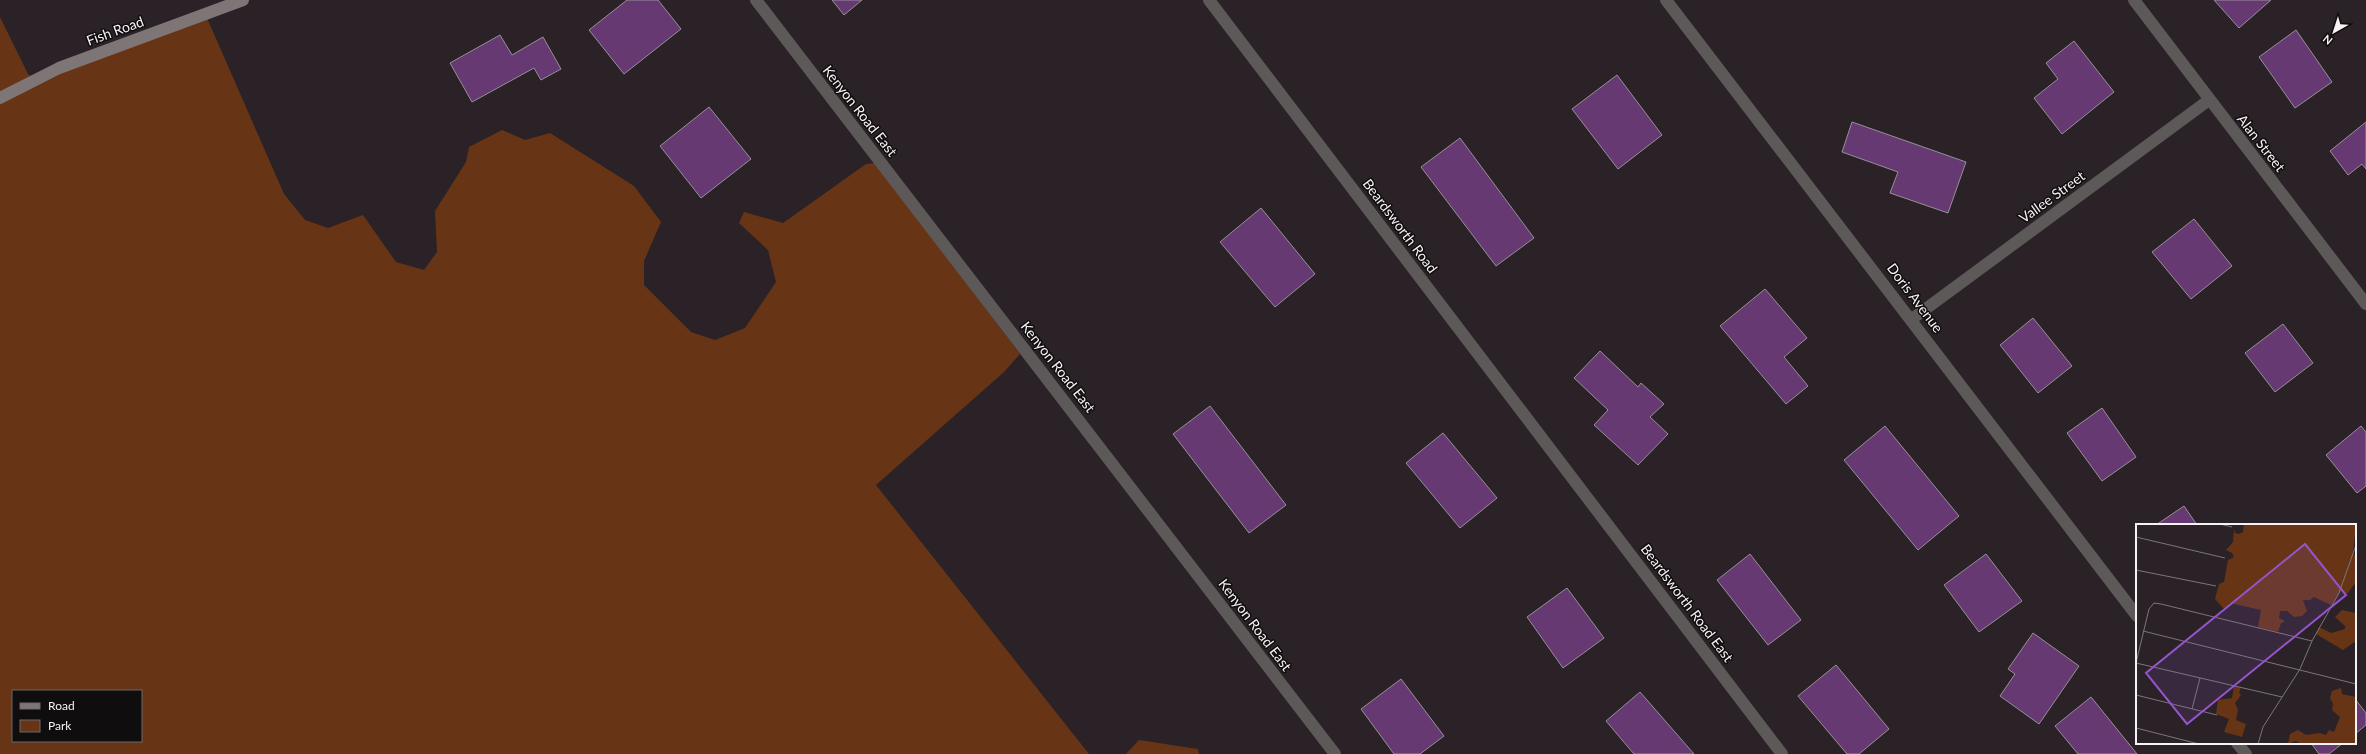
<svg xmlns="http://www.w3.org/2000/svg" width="2366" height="754" font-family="Lato,sans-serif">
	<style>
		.green { fill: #673515; fill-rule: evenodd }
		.building { fill: #663972; stroke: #969098 }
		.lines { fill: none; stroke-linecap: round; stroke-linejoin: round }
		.minor { stroke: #5e5959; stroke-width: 12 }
		.secondary { stroke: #7e7676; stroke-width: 12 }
		.labels { text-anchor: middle; stroke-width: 3; stroke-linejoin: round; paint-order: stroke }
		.street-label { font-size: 14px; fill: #f8f2f5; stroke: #100d0e }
		.inset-road { fill: none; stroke: #7c7579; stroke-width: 1 }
		.view { fill: #9454ca; fill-opacity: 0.15; stroke: #9454ca; stroke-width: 2 }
		.inset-edge { fill: none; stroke: #f8f2f5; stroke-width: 2 }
	</style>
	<rect width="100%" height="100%" fill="#2a2226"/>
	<g class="green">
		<path d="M0 17 28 74 36 80 207 18 284 194 305 220 328 228 363 215 396 262 424 270 437 252 435 211 466 162 469 147 502 130 525 140 550 133 634 186 661 222 644 261V285L691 332 715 340 745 328 776 282 768 250 739 223 744 212 783 223 866 164 875 163 1020 354 1004 372 876 485 1089 754H0ZM13 691H141V741H13Z"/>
		<path d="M1139 740 1198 749 1199 754H1126Z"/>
	</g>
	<g class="building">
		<path d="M627 0H658L681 29 624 74 589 30Z"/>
		<path d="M832 0H862L844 15Z"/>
		<path d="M2214 0H2271L2239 28Z"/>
		<path d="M2296 30 2332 82 2295 108 2259 57Z"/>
		<path d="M500 35 512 55 543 37 561 69 541 80 534 68 472 102 450 63Z"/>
		<path d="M2074 41 2114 92 2062 134 2034 98 2058 79 2046 63Z"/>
		<path d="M1617 75 1662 135 1618 169 1572 109Z"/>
		<path d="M709 107 751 159 701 198 660 146Z"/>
		<path d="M1852 122 1966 162 1948 213 1890 193 1898 172 1842 152Z"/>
		<path d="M2366 122V169L2362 164 2348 175 2330 151Z"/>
		<path d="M1460 138 1534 238 1496 266 1421 167Z"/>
		<path d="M1261 208 1315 274 1275 307 1220 242Z"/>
		<path d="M2194 219 2232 266 2191 299 2152 252Z"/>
		<path d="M1765 289 1807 338 1784 357 1808 386 1786 404 1720 326Z"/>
		<path d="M2033 318 2072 366 2038 393 2000 345Z"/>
		<path d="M2283 324 2313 363 2275 392 2245 353Z"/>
		<path d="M1600 351 1638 387 1641 383 1664 404 1650 417 1668 434 1638 465 1594 425 1608 410 1574 378Z"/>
		<path d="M1210 406 1286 505 1249 533 1173 434Z"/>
		<path d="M2102 408 2136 457 2102 481 2067 433Z"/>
		<path d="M1885 426 1959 516 1918 550 1844 460Z"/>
		<path d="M2361 426 2366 432V486L2357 493 2326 455Z"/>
		<path d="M1443 433 1497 498 1460 528 1406 463Z"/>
		<path d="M2184 506 2197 525H2156Z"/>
		<path d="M1750 554 1801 620 1768 645 1717 580Z"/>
		<path d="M1986 554 2022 601 1979 632 1944 585Z"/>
		<path d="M1567 588 1604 638 1563 668 1527 617Z"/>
		<path d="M2033 633 2079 666 2039 724 2000 696 2015 674 2008 669Z"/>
		<path d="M1836 665 1889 729 1859 754H1847L1798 696Z"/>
		<path d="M1401 679 1444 736 1420 754H1394L1361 709Z"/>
		<path d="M1640 692 1694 754H1634L1606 721Z"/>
		<path d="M2091 697 2137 754H2078L2055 726Z"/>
		<path d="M2355 699 2366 713V725L2355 734Z"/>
		<path d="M2311 743H2343L2329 754H2319Z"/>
	</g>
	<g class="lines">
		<g class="minor">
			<path d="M756 0 1335 754"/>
			<path d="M1209 0 1782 754"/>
			<path d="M1666 0 2137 616"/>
			<path d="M2134 0 2366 304"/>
			<path d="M1912 319 2209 100"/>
			<path d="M2237 743 2246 754"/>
		</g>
		<path class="secondary" d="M0 98 59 68 243 0"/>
	</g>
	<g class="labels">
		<g class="street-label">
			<text transform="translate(115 31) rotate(-20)" y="5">Fish Road</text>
			<text transform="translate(860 111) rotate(52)" y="5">Kenyon Road East</text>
			<text transform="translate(2261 143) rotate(52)" y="5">Alan Street</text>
			<text transform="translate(2052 197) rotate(-36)" y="5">Vallee Street</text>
			<text transform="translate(1400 226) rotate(53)" y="5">Beardsworth Road</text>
			<text transform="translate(1915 298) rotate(53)" y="5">Doris Avenue</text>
			<text transform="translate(1058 367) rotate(52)" y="5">Kenyon Road East</text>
			<text transform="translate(1687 603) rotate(53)" y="5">Beardsworth Road East</text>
			<text transform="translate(1255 625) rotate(53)" y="5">Kenyon Road East</text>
		</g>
	</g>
	<g transform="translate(2136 524)">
		<rect width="220" height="220" fill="#2a2226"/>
		<path d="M108 0H220L217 30 220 31V58L211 70 205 67 195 81 178 73 174 76H167L171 87 166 92 158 93 151 87H144L143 94 149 97 145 99 142 108 122 103 125 86 94 79 89 86 79 75 83 60 88 58 92 36 98 33 96 29 90 26 97 18 98 5 99 9 103 10 107 8ZM206 86 220 89V117L207 126 180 110 183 103 195 109 209 105V102L199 93ZM98 162 105 163 103 169 105 171 99 179 102 186 100 196 110 200 106 213 88 208 93 195 80 190 82 176 96 174ZM205 164 206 170 220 173V220H165L160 217 152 220 154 210 162 206 170 211 184 209 190 211 193 206 198 208 204 193 196 186 197 180 194 174 196 167Z" fill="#673515"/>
		<path class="inset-road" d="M84 0 96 3M0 13 89 34M0 46 80 62M7 107 220 160M0 171 81 191M146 173 0 139 13 85 18 79 25 80 176 117M56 185 64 154M0 204 63 220M122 220 127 203 164 145 176 117 203 69 220 21"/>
		<path class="view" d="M169 20 210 71 51 200 10 149Z"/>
		<rect width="220" height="220" class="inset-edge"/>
	</g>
	<rect x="12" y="690" width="130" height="52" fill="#100d0e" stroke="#6d696a"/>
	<rect x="20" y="703" width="20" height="6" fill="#7e7676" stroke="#6d696a"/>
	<text x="48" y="710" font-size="12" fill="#f8f2f5">Road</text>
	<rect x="20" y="720" width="20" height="12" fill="#673515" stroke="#6d696a"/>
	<text x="48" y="730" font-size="12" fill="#f8f2f5">Park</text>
	<g transform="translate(2334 32) rotate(219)" stroke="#100d0e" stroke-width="3" paint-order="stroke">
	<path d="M0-3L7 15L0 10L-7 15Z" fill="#f8f2f5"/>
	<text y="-6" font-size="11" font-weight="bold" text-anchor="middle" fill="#f8f2f5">N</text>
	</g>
</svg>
